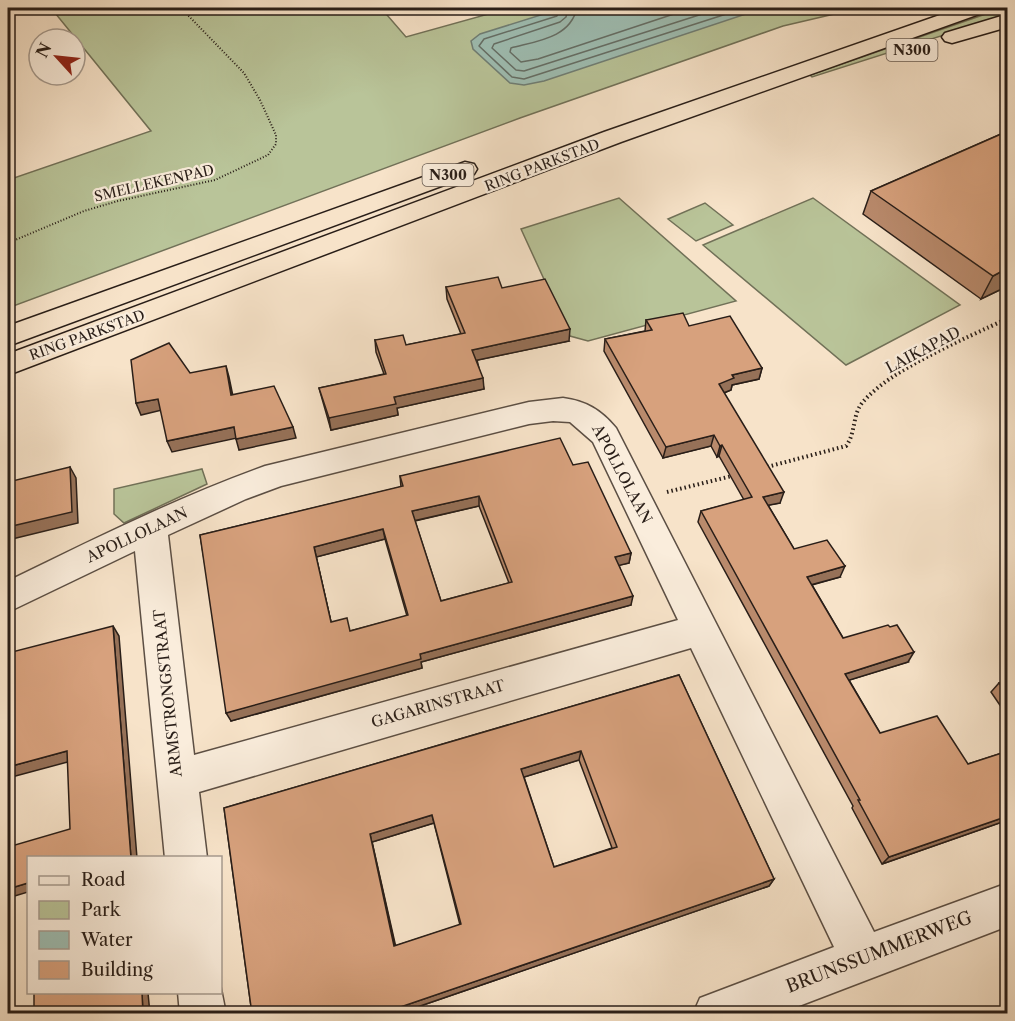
<svg xmlns="http://www.w3.org/2000/svg" width="1015" height="1021" font-family="'Libre Caslon Text',serif">
	<style>
		.green { fill: #b9c499; stroke: #717158; stroke-width: 1.5 }
		.water { fill: #9ebeb3; stroke: #6f7e75; stroke-width: 1.5 }
		.lines { fill: none; stroke-linecap: round; stroke-linejoin: round }
		.shore { stroke: #646e66; stroke-width: 1.5 }
		.minor-casing { stroke: #5c4f44; stroke-width: 3 }
		.highway-casing { stroke: #291e18; stroke-width: 3 }
		.path-far1 { stroke: #291e18; stroke-width: 2; stroke-dasharray: 1 2; stroke-linecap: butt }
		.path { stroke: #291e18; stroke-width: 4; stroke-dasharray: 1.5 3; stroke-linecap: butt }
		.minor { fill: #faeddc; fill-rule: evenodd }
		.highway { fill: #f7e3c9; fill-rule: evenodd }
		.wall { fill: #b98a6c; stroke: #291e18; stroke-width: 1.5; fill-rule: evenodd }
		.shaded-wall { fill: #967158; stroke: #291e18; stroke-width: 1.5 }
		.building { fill: #d7a17d; stroke: #291e18; stroke-width: 1.5; fill-rule: evenodd }
		.labels { text-anchor: middle; stroke-width: 4.5; stroke-linejoin: round; paint-order: stroke }
		.shield { fill: #faeddc; stroke: #685c53; stroke-width: 1.5 }
		.shield-label { font-size: 14px; font-weight: bold; fill: #291e18 }
		.far-street-label { font-size: 14px; fill: #291e18; stroke: #faeddc }
		.street-label { font-size: 15px; fill: #291e18; stroke: #faeddc }
		.near-street-label { font-size: 18px; fill: #291e18; stroke: #faeddc }
	</style>
	<rect width="100%" height="100%" fill="#f7e3c9"/>
	<filter id="stains"><feTurbulence type="fractalNoise" baseFrequency=".00333" numOctaves="4"/><feColorMatrix values="0 0 0 0 .2 0 0 0 0 .09 0 0 0 0 .02 0 0 0 .5 -.17"/></filter>
	<radialGradient id="worn" r=".72"><stop offset=".6" stop-color="#630" stop-opacity="0"/><stop offset="1" stop-color="#630" stop-opacity=".3"/></radialGradient>
	<g class="green">
		<path d="M51 8H381L406 37 510 8H860L783 26 520 118 8 308V180L151 131Z"/>
		<path d="M1003 8H1007V15L812 77 810 75Z"/>
		<path d="M619 198 736 301 588 341 570 336 521 229Z"/>
		<path d="M813 198 960 305 846 365 703 245Z"/>
		<path d="M705 203 733 225 696 241 668 219Z"/>
		<path d="M202 469 207 484 124 523 114 514V489Z"/>
	</g>
	<path class="water" d="M563 8H764L544 81 524 85 510 83 473 49 471 41 480 34Z"/>
	<g class="lines">
		<g class="shore">
			<path d="M561 8 557 16 484 39 479 46 512 77 524 79 745 8"/>
			<path d="M568 8 566 17 560 22 494 44 492 48 516 70 524 71 721 8"/>
			<path d="M577 8C570 38 537 41 511 48L510 52 521 62 538 59 692 8"/>
		</g>
		<g class="minor-casing">
			<g id="minor">
				<path d="M563 398C586 401 601 410 616 428L874 932 1008 883V926L778 1014H693L700 998 834 947 691 648 199 792 207 858H165L135 551 8 612V581C92 540 176 498 265 466L529 402ZM553 421 570 422 593 442 678 620 194 755 168 535 246 499 281 486 529 424Z"/>
				<path d="M220 984 226 1014H180L178 992H220Z"/>
			</g>
		</g>
		<g class="highway-casing">
			<g id="highway">
				<path d="M960 8H988L985 12 621 142 8 375V354L604 132Z"/>
				<path d="M1008 14V27L952 43 945 41 942 37 945 33Z"/>
				<path d="M465 162 474 164 477 169 474 174 8 346V326Z"/>
			</g>
		</g>
		<path class="path-far1" d="M8 243 84 211 118 201 215 180 268 155 276 144V135L260 100 244 73 181 8"/>
		<g class="path">
			<path d="M763 468 846 446C856 433 852 416 862 403 891 368 966 339 1008 318"/>
			<path d="M667 492 736 475"/>
		</g>
		<use href="#minor" class="minor"/>
		<use href="#highway" class="highway"/>
	</g>
	<g class="wall">
		<path d="M1008 131V286L981 299 863 214 871 191Z"/>
		<path d="M446 287 502 288 569 341 477 360 484 389 397 408 398 415 331 430 319 388 384 374 376 352 375 340 406 345 461 334 447 299Z"/>
		<path d="M646 320 689 326 762 368 759 379 732 385 731 390 724 393 780 503 768 505 794 549 840 577 812 585 843 638 908 662 849 680 880 733 968 764 1008 751V820L882 864 852 808 853 806 698 522 701 511 744 500 719 456 717 457 711 446 663 458 604 351 605 339 645 331Z"/>
		<path d="M573 465 631 553 629 563 619 565 631 605 421 662 422 668 231 721 200 535 401 487 400 476ZM479 506 509 583 441 601 415 521ZM385 539 407 616 350 631 331 622 316 557Z"/>
		<path d="M679 675 774 879 769 886 397 1014H252L224 808ZM579 760 612 848 554 867 524 777ZM434 823 460 925 395 946 372 842Z"/>
		<path d="M1008 680V717L991 692 999 683Z"/>
		<path d="M1008 1008V1014H994Z"/>
	</g>
	<g class="shaded-wall">
		<path d="M1008 268V286L981 299 993 276Z"/>
		<path d="M570 329 569 341 473 361 472 350Z"/>
		<path d="M226 366 229 377 235 406 231 395Z"/>
		<path d="M762 368 759 379 732 385 731 390 716 396 719 384 732 375Z"/>
		<path d="M483 378 484 389 397 408 398 415 331 430 329 418 394 397Z"/>
		<path d="M158 399 162 410 141 415 136 403Z"/>
		<path d="M234 427 237 438 172 452 167 441Z"/>
		<path d="M293 427 296 438 239 450 236 439Z"/>
		<path d="M714 435 711 446 663 458 666 447Z"/>
		<path d="M722 445 719 456 717 457 720 446Z"/>
		<path d="M70 467 76 478 78 523 8 540V527Z"/>
		<path d="M784 492 780 503 759 507 763 497Z"/>
		<path d="M479 496V506L413 521 412 511Z"/>
		<path d="M383 529 385 539 316 557 333 631 314 547Z"/>
		<path d="M631 553 629 563 613 567 615 557Z"/>
		<path d="M845 566 840 577 803 587 807 577Z"/>
		<path d="M633 596 631 605 421 662 422 668 231 721 226 713 420 654Z"/>
		<path d="M113 626 119 636 137 858H131Z"/>
		<path d="M914 652 908 662 840 683 845 674Z"/>
		<path d="M67 751 75 760 8 778V767Z"/>
		<path d="M581 751 579 760 521 778V769Z"/>
		<path d="M432 815 434 823 372 842 397 952 394 946 370 834Z"/>
		<path d="M1008 816V820L882 864 889 857Z"/>
		<path d="M774 879 769 886 397 1014H380Z"/>
		<path d="M28 883V892L8 898V889Z"/>
		<path d="M142 993H148L150 1014H143Z"/>
	</g>
	<g class="building">
		<path d="M1008 131V268L993 276 871 191Z"/>
		<path d="M498 277 502 288 545 279 570 329 472 350 483 378 394 397 396 404 329 418 319 388 386 374 375 340 403 335 406 345 465 333 446 287Z"/>
		<path d="M683 313 689 326 730 316 762 368 732 375 734 378 719 384 784 492 763 497 794 549 827 540 845 566 807 577 843 638 888 625 890 627 897 625 914 652 845 674 880 733 937 716 968 764 1008 751V816L889 857 858 800H860L701 511 752 497 722 445 720 446 714 435 666 447 605 339 652 330 646 320Z"/>
		<path d="M169 343 190 373 226 366 231 395 274 386 293 427 236 439 234 427 167 441 158 399 136 403 131 360Z"/>
		<path d="M560 438 573 465 588 462 631 553 615 557 633 596 420 654 421 659 226 713 200 535 403 486 400 476ZM479 496 512 582 441 601 412 511ZM383 529 408 615 350 631 347 618 331 622 314 547Z"/>
		<path d="M70 467 72 512 8 527V482Z"/>
		<path d="M113 626 131 858H28V883L8 889V847L70 829 67 751 8 767V653Z"/>
		<path d="M679 675 774 879 380 1014H252L224 808ZM581 751 617 847 554 867 521 769ZM432 815 461 924 394 946 370 834Z"/>
		<path d="M1008 680V696L999 683Z"/>
		<path d="M34 993H142L143 1014H34Z"/>
		<path d="M1008 1008V1014H1005L1003 1010Z"/>
	</g>
	<g class="labels">
		<g class="shield">
			<rect x="886.5" y="39" width="51" height="22" rx="4.5"/>
			<rect x="422.5" y="164" width="51" height="22" rx="4.5"/>
		</g>
		<g class="shield-label">
			<text x="912" y="55">N300</text>
			<text x="448" y="180">N300</text>
		</g>
		<g class="far-street-label">
			<text transform="translate(542 165) rotate(-21)" y="5">RING PARKSTAD</text>
			<text transform="translate(154 183) rotate(-13)" y="5">SMELLEKENPAD</text>
			<text transform="translate(87 335) rotate(-20)" y="5">RING PARKSTAD</text>
		</g>
		<g class="street-label">
			<text transform="translate(923 350) rotate(-28)" y="5">LAIKAPAD</text>
			<text transform="translate(622 474) rotate(62)" y="5">APOLLOLAAN</text>
			<text transform="translate(137 535) rotate(-25)" y="5">APOLLOLAAN</text>
			<text transform="translate(168 693) rotate(-96)" y="5">ARMSTRONGSTRAAT</text>
			<text transform="translate(438 704) rotate(-16)" y="5">GAGARINSTRAAT</text>
		</g>
		<g class="near-street-label">
			<text transform="translate(879 952) rotate(-21)" y="6">BRUNSSUMMERWEG</text>
		</g>
	</g>
	<rect width="1015" height="1021" fill="none" stroke="#f7e3c9" stroke-width="30"/>
	<rect x="9" y="9" width="997" height="1003" fill="none" stroke="#291e18" stroke-width="3"/>
	<rect x="15" y="15" width="985" height="991" fill="none" stroke="#291e18" stroke-width="1.5"/>
	<rect x="27" y="856" width="195" height="138" fill="#faeddc" stroke="#a69a8e" stroke-width="1.5"/>
	<rect x="39" y="876" width="30" height="9" fill="#faeddc" stroke="#a69a8e" stroke-width="1.5"/>
	<text x="81" y="886" font-size="18" fill="#291e18">Road</text>
	<rect x="39" y="901" width="30" height="18" fill="#b9c499" stroke="#a69a8e" stroke-width="1.5"/>
	<text x="81" y="916" font-size="18" fill="#291e18">Park</text>
	<rect x="39" y="931" width="30" height="18" fill="#9ebeb3" stroke="#a69a8e" stroke-width="1.5"/>
	<text x="81" y="946" font-size="18" fill="#291e18">Water</text>
	<rect x="39" y="961" width="30" height="18" fill="#d7a17d" stroke="#a69a8e" stroke-width="1.5"/>
	<text x="81" y="976" font-size="18" fill="#291e18">Building</text>
	<g transform="translate(57 57) rotate(297)"><circle r="28" fill="#faeddc" stroke="#a69a8e" stroke-width="1.5"/>
	<path d="M0-4.5L10 22L0 15L-10 22Z" fill="#8f2418"/>
	<text y="-9" font-size="16" font-weight="bold" text-anchor="middle" fill="#291e18">N</text>
	</g>
	<rect width="100%" height="100%" filter="url(#stains)"/>
	<rect width="100%" height="100%" fill="url(#worn)"/>
</svg>
